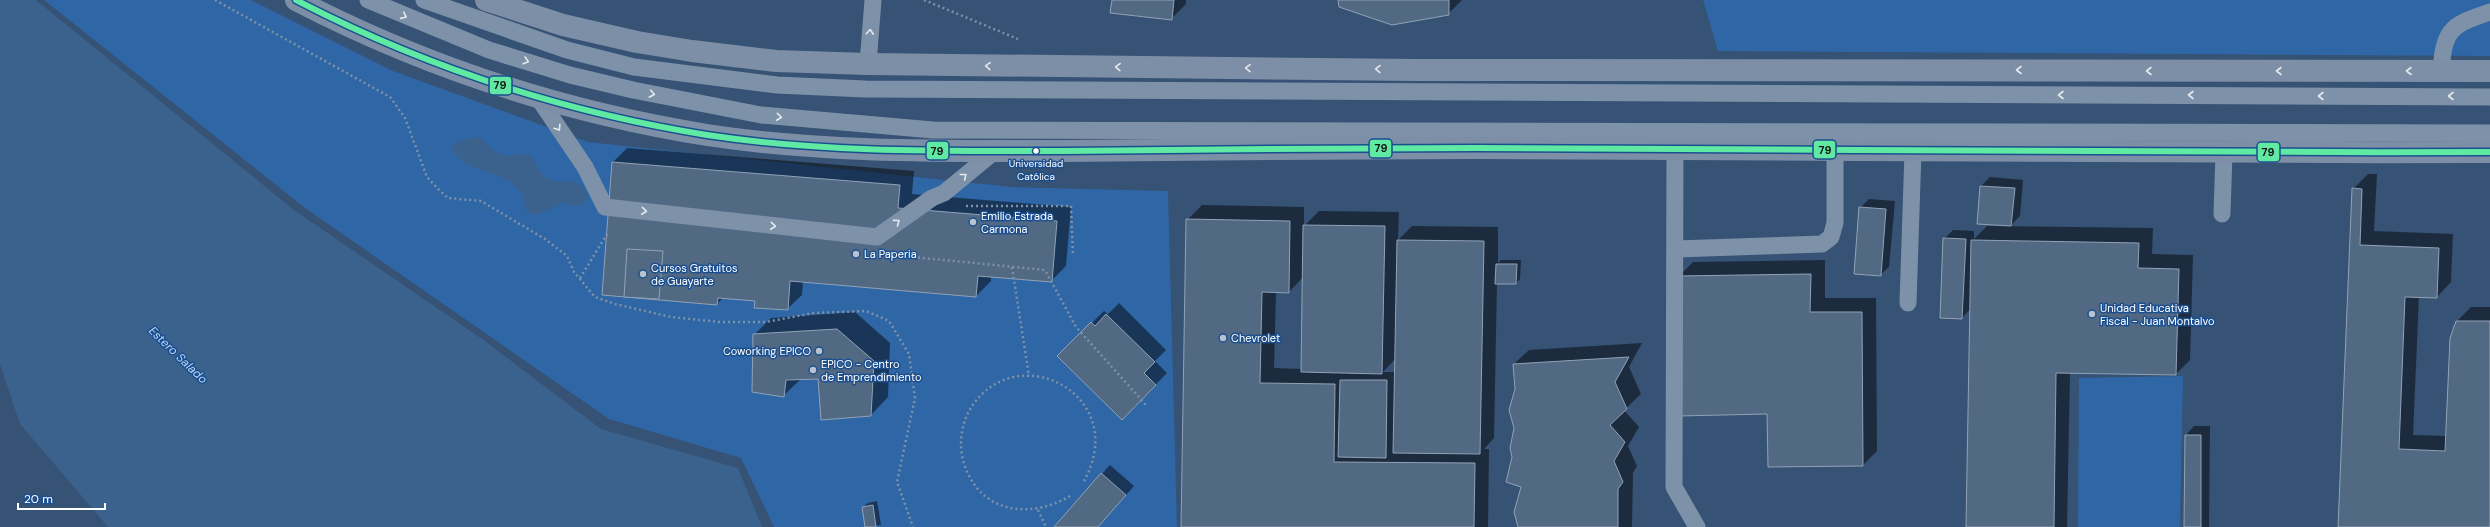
<svg xmlns="http://www.w3.org/2000/svg" width="2490" height="527" font-family="'DM Sans',sans-serif">
	<style>
		.green { fill: #2f66a5 }
		.water { fill: #3b618d }
		.shadow { fill: #0007; fill-rule: evenodd }
		.building { fill: #526984; stroke: #92a2b6 }
		.lines { fill: none; stroke-linecap: round; stroke-linejoin: round }
		.path { stroke: #7d92a8; stroke-width: 2.5; stroke-dasharray: 2 3; stroke-linecap: butt }
		.lane { stroke: #7d92a8; stroke-width: 17 }
		.primary { stroke: #7d8ea7; stroke-width: 22 }
		.bus-1-casing { stroke: #1b4f8f; stroke-width: 9 }
		.bus-1 { stroke: #60e9a3; stroke-width: 6 }
		.oneway { stroke: #e5e9ee }
		.oneway2 { stroke: #e5e8ed }
		.bus-dot { fill: #fff; stroke: #1b4f8f; stroke-width: 1.5 }
		.poi-dot { fill: #b9c2ce; stroke: #1b4f8f; stroke-width: 1.5 }
		.labels { text-anchor: middle; stroke-width: 3; stroke-linejoin: round; paint-order: stroke }
		.bus-label { font-size: 10px; fill: #fff; stroke: #1b4f8f }
		.poi-label { font-size: 11px; fill: #fff; stroke: #1b4f8f; text-anchor: start }
		.water-label { font-size: 12px; font-style: italic; fill: #b5d3f5; stroke: #1b4f8f }
		.line-badge { stroke: #1b4f8f; stroke-width: 1.5 }
		.pale-badge-label { font-size: 11px; text-anchor: middle; font-weight: bold; fill: #111 }
	</style>
	<rect width="100%" height="100%" fill="#365274"/>
	<g class="green">
		<path d="M44 0H251L393 71 588 142 1011 187 1168 191 1177 527H774L741 458 609 419 305 208Z"/>
		<path d="M1703 0H2490V56L1718 51Z"/>
		<path d="M2183 376 2180 527H2078L2079 378Z"/>
	</g>
	<g class="water">
		<path d="M0 0H36L294 210 485 341 601 429 738 468 762 527H108L20 424 0 364Z"/>
		<path d="M480 137C488 145 497 157 509 156 518 155 522 153 531 155 535 161 538 170 543 175 559 190 577 170 588 196L583 205 574 206 561 203 537 215 526 211C524 206 524 197 521 193 503 167 466 176 451 148 458 139 469 138 480 137Z"/>
	</g>
	<g class="shadow">
		<path d="M1113 0H1186V4L1171 19Z"/>
		<path d="M1339 0H1462L1448 14Z"/>
		<path d="M627 148 914 171 912 194 1071 207 1066 266 1052 280 991 276V281L976 296 803 281 802 295 787 309 756 300 723 298 717 304 613 162Z"/>
		<path d="M2368 174H2377L2374 231 2453 234 2451 282 2437 297 2419 296 2413 435 2447 436 2457 321 2471 307H2490V527H2339L2353 189Z"/>
		<path d="M1990 177 2023 180 2020 216 2011 225 1981 186Z"/>
		<path d="M1869 199 1895 201 1889 267 1880 275 1860 208Z"/>
		<path d="M1202 205 1304 207V226L1319 211 1399 212 1398 240 1412 226 1498 227V263L1501 260H1521L1520 279 1516 283H1497L1494 438 1484 449H1489L1488 527H1182L1187 220ZM1303 277 1302 369 1274 368 1276 292H1289ZM1395 359V372H1383Z"/>
		<path d="M1987 226 2153 228 2152 254 2193 255 2190 360 2176 374 2070 373 2067 527H1967L1971 308 1962 318 1944 239 1953 230 1974 231V239Z"/>
		<path d="M1825 260V298H1876L1877 451 1863 465 1768 413 1679 276 1693 262Z"/>
		<path d="M1119 303 1166 350 1155 361 1167 373 1122 419 1058 356 1104 311 1108 314Z"/>
		<path d="M855 312 890 343 888 397 871 415 819 378 801 379 783 396 754 335 771 318Z"/>
		<path d="M1642 343 1629 367 1641 394 1624 410 1639 427 1628 446 1637 466 1633 473 1632 527H1519L1522 486 1513 457 1516 428 1514 364 1529 350Z"/>
		<path d="M2194 426H2210L2209 527H2185L2186 435Z"/>
		<path d="M1110 465 1134 486 1098 527H1055Z"/>
		<path d="M877 501 881 525 866 527 863 507 868 503Z"/>
	</g>
	<g class="building">
		<path d="M1112 0H1174L1172 20 1110 13Z"/>
		<path d="M1338 0H1449V15L1392 25 1339 7Z"/>
		<path d="M612 162 900 185 898 208 1057 221 1052 282 978 276 976 297 790 281 788 310 754 308 755 301 718 298 717 305 602 295Z"/>
		<path d="M1980 186 2015 188 2011 226 1977 224Z"/>
		<path d="M2352 188 2362 189 2360 245 2439 248 2437 298 2405 297 2399 449 2445 451 2450 338 2456 321H2490V527H2338Z"/>
		<path d="M1859 207 1886 209 1881 276 1854 274Z"/>
		<path d="M1186 219 1290 221 1289 293 1262 292 1260 383 1335 384 1334 462 1475 463 1474 527H1181Z"/>
		<path d="M1303 225 1385 226 1382 374 1301 372Z"/>
		<path d="M1943 238 1966 239 1962 319 1940 318Z"/>
		<path d="M1397 240 1484 241 1480 454 1393 453Z"/>
		<path d="M1971 240 2139 243 2138 268 2179 269 2176 375 2056 373 2054 527H1966Z"/>
		<path d="M627 249 663 251 659 299 624 297Z"/>
		<path d="M1496 264H1517L1516 284H1495Z"/>
		<path d="M1811 274 1810 312H1862L1863 466 1768 467 1767 414 1679 416 1678 276Z"/>
		<path d="M1106 314 1155 362 1144 373 1156 385 1122 420 1057 356 1091 322 1095 326Z"/>
		<path d="M837 329 874 361 871 416 821 420 818 379 786 380 784 397 752 392 753 334Z"/>
		<path d="M1629 357 1615 382 1627 409 1610 425 1625 442 1614 461 1623 482 1618 489V527H1518L1514 512 1521 487 1506 482 1512 457 1510 448 1514 428 1509 410 1515 389 1513 364Z"/>
		<path d="M1340 380H1387L1386 458 1338 457Z"/>
		<path d="M2185 435H2201V527H2184Z"/>
		<path d="M1101 473 1126 495 1098 527H1054Z"/>
		<path d="M873 505 876 527H865L862 507Z"/>
	</g>
	<g class="lines">
		<g class="path">
			<path d="M215 0 390 97 405 118 427 177 438 189 448 198 481 201 545 239 567 256 574 272 595 297 615 304 671 317 719 322H766L814 313 866 311 889 321 909 354 915 398 897 482 913 527"/>
			<path d="M924 0 1018 39"/>
			<path d="M966 206H1071L1073 256"/>
			<path d="M893 255 1045 270 1076 327 1146 405"/>
			<path d="M1012 267 1029 376"/>
			<path d="M580 278 609 231"/>
			<path d="M1070 496C1033 518 984 515 966 469 958 450 960 428 969 411 1013 334 1134 394 1083 483"/>
			<path d="M1038 510 1046 527"/>
		</g>
		<g class="lane">
			<path d="M368 0 489 50 570 75 633 90 761 115 933 130 2490 133"/>
			<path d="M424 0 567 50 634 67 777 85 865 89 2490 97"/>
			<path d="M868 64 873 0"/>
			<path d="M2441 71C2444 29 2451 25 2490 12"/>
			<path d="M537 96 585 167 605 207 877 237 932 198 944 193 995 151"/>
			<path d="M1675 149 1674 487 1697 527"/>
			<path d="M2222 214 2224 153"/>
			<path d="M1676 249 1822 244 1831 237 1835 223V150"/>
			<path d="M1908 303 1913 151"/>
		</g>
		<g class="primary">
			<path d="M296 0C425 67 564 112 707 135 825 153 945 151 1063 151 1201 150 1338 148 1476 148 1814 149 2152 153 2490 152"/>
			<path d="M486 0 563 25 637 42 692 51 776 61 868 64 1417 70 2490 71"/>
		</g>
		<g class="bus-1-casing">
			<path id="bus-1" d="M296 0C425 67 564 112 707 135 825 153 945 151 1063 151 1201 150 1338 148 1476 148 1814 149 2152 153 2490 152"/>
		</g>
		<use href="#bus-1" class="bus-1"/>
	</g>
	<defs><path id="oneway-chevron" d="M-2-3.5L2.5 0L-2 3.5" fill="none" stroke-width="1.6" stroke-linecap="round" stroke-linejoin="round"/></defs>
	<g class="oneway">
		<use href="#oneway-chevron" transform="translate(404 16) rotate(24)"/>
		<use href="#oneway-chevron" transform="translate(870 32) rotate(-86)"/>
		<use href="#oneway-chevron" transform="translate(526 61) rotate(17)"/>
		<use href="#oneway-chevron" transform="translate(652 94) rotate(11)"/>
		<use href="#oneway-chevron" transform="translate(2061 95) rotate(-180)"/>
		<use href="#oneway-chevron" transform="translate(2191 95) rotate(-180)"/>
		<use href="#oneway-chevron" transform="translate(2321 96) rotate(-180)"/>
		<use href="#oneway-chevron" transform="translate(2451 96) rotate(-180)"/>
		<use href="#oneway-chevron" transform="translate(779 117) rotate(6)"/>
		<use href="#oneway-chevron" transform="translate(558 128) rotate(57)"/>
		<use href="#oneway-chevron" transform="translate(964 176) rotate(-39)"/>
		<use href="#oneway-chevron" transform="translate(644 211) rotate(6)"/>
		<use href="#oneway-chevron" transform="translate(897 222) rotate(-36)"/>
		<use href="#oneway-chevron" transform="translate(773 226) rotate(6)"/>
	</g>
	<g class="oneway2">
		<use href="#oneway-chevron" transform="translate(988 66) rotate(-179)"/>
		<use href="#oneway-chevron" transform="translate(1118 67) rotate(-179)"/>
		<use href="#oneway-chevron" transform="translate(1248 68) rotate(-179)"/>
		<use href="#oneway-chevron" transform="translate(1378 69) rotate(-179)"/>
		<use href="#oneway-chevron" transform="translate(2019 70) rotate(-180)"/>
		<use href="#oneway-chevron" transform="translate(2149 71) rotate(-180)"/>
		<use href="#oneway-chevron" transform="translate(2279 71) rotate(-180)"/>
		<use href="#oneway-chevron" transform="translate(2409 71) rotate(-180)"/>
	</g>
	<circle class="bus-dot" cx="1036" cy="151" r="3.5"/>
	<g class="poi-dot">
		<circle cx="973" cy="222" r="4"/>
		<circle cx="856" cy="254" r="4"/>
		<circle cx="643" cy="274" r="4"/>
		<circle cx="2092" cy="314" r="4"/>
		<circle cx="1223" cy="338" r="4"/>
		<circle cx="819" cy="351" r="4"/>
		<circle cx="813" cy="370" r="4"/>
	</g>
	<g class="labels">
		<g class="bus-label">
			<text x="1036" y="167">Universidad<tspan x="1036" dy="13">Católica</tspan></text>
		</g>
		<g class="poi-label">
			<text x="981" y="220">Emilio Estrada<tspan x="981" dy="13">Carmona</tspan></text>
			<text x="864" y="258">La Paperia</text>
			<text x="651" y="272">Cursos Gratuitos<tspan x="651" dy="13">de Guayarte</tspan></text>
			<text x="2100" y="312">Unidad Educativa<tspan x="2100" dy="13">Fiscal - Juan Montalvo</tspan></text>
			<text x="1231" y="342">Chevrolet</text>
			<text x="811" y="355" text-anchor="end">Coworking EPICO</text>
			<text x="821" y="368">EPICO - Centro<tspan x="821" dy="13">de Emprendimiento</tspan></text>
		</g>
		<g class="water-label">
			<text transform="translate(178 355) rotate(44)" y="4">Estero Salado</text>
		</g>
	</g>
	<g class="line-badge">
		<rect x="489" y="76" width="23" height="19" rx="4" fill="#60e9a3"/>
		<rect x="1369" y="139" width="23" height="19" rx="4" fill="#60e9a3"/>
		<rect x="1813" y="140" width="23" height="19" rx="4" fill="#60e9a3"/>
		<rect x="926" y="141" width="23" height="19" rx="4" fill="#60e9a3"/>
		<rect x="2257" y="142" width="23" height="20" rx="4" fill="#60e9a3"/>
	</g>
	<g class="pale-badge-label">
		<text x="500" y="89">79</text>
		<text x="1381" y="152">79</text>
		<text x="1825" y="154">79</text>
		<text x="937" y="155">79</text>
		<text x="2268" y="156">79</text>
	</g>
	<path d="M18 503v6h87v-6" fill="none" stroke="#ffffff" stroke-width="2"/>
	<text x="24" y="503" font-size="12" fill="#ffffff" stroke="#1b4f8f" stroke-width="3" paint-order="stroke">20 m</text>
</svg>
